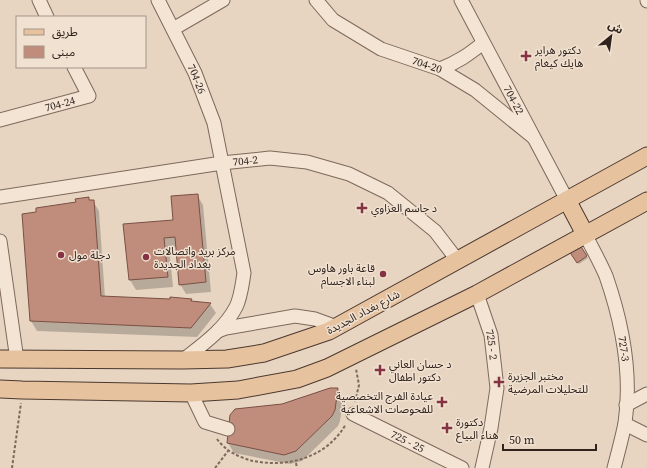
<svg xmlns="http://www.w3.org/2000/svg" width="647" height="468" font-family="'Source Serif 4','Noto Sans Arabic',serif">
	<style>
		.shadow { fill: #0003 }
		.building { fill: #c08d7c; stroke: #7a5044 }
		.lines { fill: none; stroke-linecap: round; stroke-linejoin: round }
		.minor-casing { stroke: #7e685b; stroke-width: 15 }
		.major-casing { stroke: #4c382f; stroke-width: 19 }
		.path { stroke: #7e685b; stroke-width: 2; stroke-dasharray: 3 2; stroke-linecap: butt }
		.minor { stroke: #f3e4d4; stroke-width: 13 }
		.major { stroke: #e6c39e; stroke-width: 17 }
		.poi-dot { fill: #853343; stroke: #f0e1d0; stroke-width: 1.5 }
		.labels { text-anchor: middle; stroke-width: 3; stroke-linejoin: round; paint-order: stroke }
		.poi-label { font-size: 11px; fill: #30231e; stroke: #f0e1d0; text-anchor: start }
		.street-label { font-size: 11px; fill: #30231e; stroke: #f0e1d0 }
	</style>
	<rect width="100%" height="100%" fill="#e7d5c2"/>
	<g class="shadow">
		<path d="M197 195 203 205 211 292 186 294 180 284 177 247H169L173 287 136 290 130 280 174 221Z"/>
		<path d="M88 198 90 201H93L99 211 105 298 191 300 192 302 210 304 216 313 197 337 37 331 31 321 77 203Z"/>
		<path d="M580 246 588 258 579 264 571 252Z"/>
		<path d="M338 389 343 399 340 421 338 426 302 461 290 464 234 453 228 443 282 405Z"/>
	</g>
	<g class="building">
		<path d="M198 194 206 282 179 285 175 237 164 238 168 277 129 280 123 224 173 220 171 196Z"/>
		<path d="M89 197V200H94L101 296 170 299V297L192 299 191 301 211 303 191 328 30 321 22 214 36 212V208L76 202 75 199Z"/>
		<path d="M580 245 587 256 577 263 569 251Z"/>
		<path d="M330 388H338L335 410 332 416 296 451 284 455 227 443 230 415 235 409 282 404Z"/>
	</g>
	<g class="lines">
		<g class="minor-casing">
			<g id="minor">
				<path d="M39 0 47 17"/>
				<path id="s1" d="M158 0 195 73 214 123 244 273C242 285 241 297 236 307 224 330 202 345 183 360"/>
				<path id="s2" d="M316 0 333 20 381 49 440 69 475 90 533 137"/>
				<path id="s3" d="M461 0 567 200"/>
				<path d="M647 0V1"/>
				<path d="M173 29 223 0"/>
				<path d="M440 69C458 62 468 55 483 43"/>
				<path id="s4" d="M0 120 89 96 74 67"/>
				<path id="s5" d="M0 197 222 163 270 158 307 162 349 174 388 193 435 231 458 261"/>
				<path id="s6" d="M585 234C592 248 600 262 606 276 622 322 632 375 625 423 622 438 618 453 614 468"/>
				<path d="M0 241 17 360"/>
				<path id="s7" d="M477 294 491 335 497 388 491 428 482 468"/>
				<path d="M218 331 226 328 295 316 315 319 337 327"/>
				<path d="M191 393 205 422 228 429"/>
				<path d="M626 405 647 394"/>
				<path id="s8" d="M353 414 462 468"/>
				<path d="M625 424 647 435"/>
			</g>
		</g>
		<g class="major-casing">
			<g id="major">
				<path d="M567 200 585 234"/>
				<path d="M0 359 183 360 227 359 264 353 329 331 647 156"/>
				<path d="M0 389 22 390 191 393 238 390 297 379 327 368 477 294 647 201"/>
			</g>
		</g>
		<g class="path">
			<path d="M355 402 359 385 356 369"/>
			<path d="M217 439C220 443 224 447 228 450 235 455 245 459 253 461 290 468 327 457 346 424"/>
			<path d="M296 463 297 468"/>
			<path d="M12 468 21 403"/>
			<path d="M215 468 228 451"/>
		</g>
		<use href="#minor" class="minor"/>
		<use href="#major" class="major"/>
	</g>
	<g class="poi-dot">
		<path d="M524 50h4v4h4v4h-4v4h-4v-4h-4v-4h4z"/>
		<path d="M360 202h4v4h4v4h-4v4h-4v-4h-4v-4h4z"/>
		<circle cx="61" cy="255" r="4"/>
		<circle cx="146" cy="257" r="4"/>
		<circle cx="383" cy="274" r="4"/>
		<path d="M378 364h4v4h4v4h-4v4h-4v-4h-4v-4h4z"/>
		<path d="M497 376h4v4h4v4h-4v4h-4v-4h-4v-4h4z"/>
		<path d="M440 396h4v4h4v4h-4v4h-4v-4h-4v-4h4z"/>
		<path d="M445 422h4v4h4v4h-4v4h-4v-4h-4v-4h4z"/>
	</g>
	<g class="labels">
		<g class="poi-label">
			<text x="535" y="54">دكتور هراير<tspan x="535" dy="13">هايك كيغام</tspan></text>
			<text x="371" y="212">د جاسم العزاوي</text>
			<text x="154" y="255">مركز بريد واتصالات<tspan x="154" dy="13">بغداد الجديدة</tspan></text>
			<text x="69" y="259">دجلة مول</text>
			<text x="375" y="272" text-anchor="end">قاعة باور هاوس<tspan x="375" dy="13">لبناء الاجسام</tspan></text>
			<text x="389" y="368">د حسان العاني<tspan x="389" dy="13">دكتور اطفال</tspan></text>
			<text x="508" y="380">مختبر الجزيرة<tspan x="508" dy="13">للتحليلات المرضية</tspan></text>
			<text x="433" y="400" text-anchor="end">عيادة الفرج التخصصية<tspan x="433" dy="13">للفحوصات الاشعاعية</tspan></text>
			<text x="456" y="426">دكتورة<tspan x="456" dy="13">هناء البياع</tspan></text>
		</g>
		<g class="street-label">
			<text dy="4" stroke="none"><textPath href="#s2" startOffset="131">704-20</textPath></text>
			<text dy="4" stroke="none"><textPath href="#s1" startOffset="88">704-26</textPath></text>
			<text dy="4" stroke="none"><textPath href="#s3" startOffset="113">704-22</textPath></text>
			<text dy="4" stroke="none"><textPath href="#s4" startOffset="62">704-24</textPath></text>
			<text dy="4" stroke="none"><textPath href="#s5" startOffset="248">704-2</textPath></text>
			<text transform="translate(363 312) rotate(-28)" y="4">شارع بغداد الجديدة</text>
			<text dy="4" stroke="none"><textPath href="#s7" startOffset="53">725 - 2</textPath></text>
			<text dy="4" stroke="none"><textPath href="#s6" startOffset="122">727-3</textPath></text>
			<text dy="4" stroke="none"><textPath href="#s8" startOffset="61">725 - 25</textPath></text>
		</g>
	</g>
	<rect x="16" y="16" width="130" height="52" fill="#f0e1d0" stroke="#a39589"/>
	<rect x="24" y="29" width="20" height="6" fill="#e6c39e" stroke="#a39589"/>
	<text x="52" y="36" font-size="12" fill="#30231e">طريق</text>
	<rect x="24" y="46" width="20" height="12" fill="#c08d7c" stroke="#a39589"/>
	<text x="52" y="56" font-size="12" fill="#30231e">مبنى</text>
	<g transform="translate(611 36) rotate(29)" stroke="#f0e1d0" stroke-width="3" paint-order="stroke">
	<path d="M0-3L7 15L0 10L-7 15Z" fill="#30231e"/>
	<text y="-6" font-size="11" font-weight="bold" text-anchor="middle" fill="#30231e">ش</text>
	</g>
	<path d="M503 444v6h93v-6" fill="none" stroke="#30231e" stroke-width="2"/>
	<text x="509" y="444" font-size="12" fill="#30231e" stroke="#f0e1d0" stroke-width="3" paint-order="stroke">50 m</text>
</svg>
